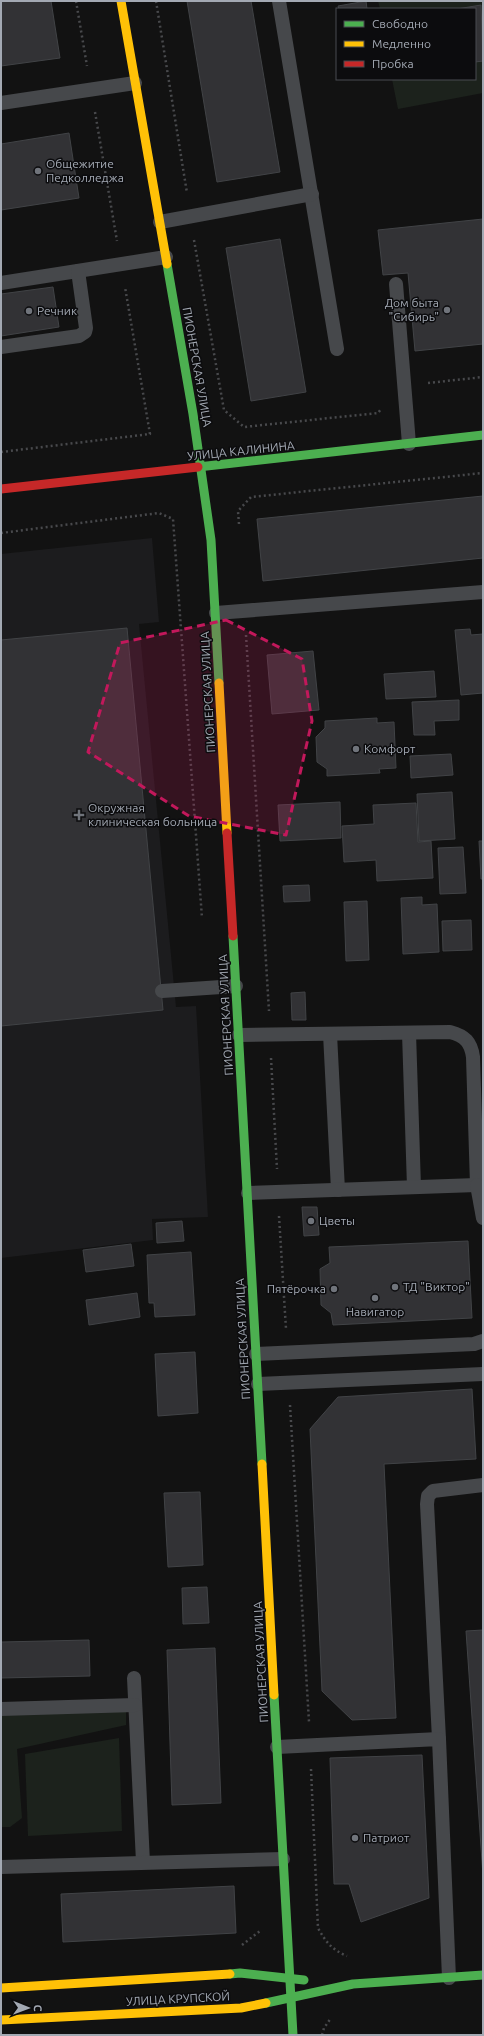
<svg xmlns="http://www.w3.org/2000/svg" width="484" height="2036" font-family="Ubuntu,sans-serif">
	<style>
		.built { fill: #1c1c1e }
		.green { fill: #1c221c }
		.building { fill: #323235; stroke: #414346 }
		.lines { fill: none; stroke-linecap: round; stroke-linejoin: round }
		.path { stroke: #48494c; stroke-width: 2.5; stroke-dasharray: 2 3; stroke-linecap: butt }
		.lane { stroke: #46484b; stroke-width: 14 }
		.fast { stroke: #4caf50; stroke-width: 9 }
		.slow { stroke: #ffc107; stroke-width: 9 }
		.jam { stroke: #c62828; stroke-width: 9 }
		.marked { fill: #c2185b; fill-opacity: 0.2; stroke: #c2185b; stroke-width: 3; stroke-dasharray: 8 5; stroke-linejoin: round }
		.poi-dot { fill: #70747b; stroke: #0c0c0e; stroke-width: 1.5 }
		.labels { text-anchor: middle; stroke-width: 3; stroke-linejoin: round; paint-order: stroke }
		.poi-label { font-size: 12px; fill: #a3a9b3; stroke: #0c0c0e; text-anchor: start }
		.street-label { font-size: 12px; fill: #a3a9b3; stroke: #0c0c0e }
	</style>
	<rect width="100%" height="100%" fill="#121212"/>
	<path class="built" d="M152 538 159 622 139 624 176 1007 196 1006 208 1217 152 1219 153 1240 1 1258V554Z"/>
	<g class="green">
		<path d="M378 1H483V93L398 109 392 79H475V9H380Z"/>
		<path d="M126 1710V1725L17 1749 22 1818 10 1827H1V1713Z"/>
		<path d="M119 1738 122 1831 28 1836 25 1754Z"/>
	</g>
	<g class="building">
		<path d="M1 1H51L60 58 1 66Z"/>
		<path d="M187 1H251L280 172 217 182Z"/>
		<path d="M366 1 367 9H339L338 6Z"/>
		<path d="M481 5 483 61 475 62V9H457Z"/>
		<path d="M69 133 79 198 1 210V144Z"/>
		<path d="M483 219V344L415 351 408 273 383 275 378 230Z"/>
		<path d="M280 239 306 392 251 401 226 248Z"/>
		<path d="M53 287 59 327 1 336V294Z"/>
		<path d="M483 496V558L263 581 257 519Z"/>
		<path d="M127 628 163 1010 1 1026V640Z"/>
		<path d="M470 629 471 635 483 634V693L461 695 455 630Z"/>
		<path d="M313 651 319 710 272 714 267 655Z"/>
		<path d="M434 671 436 697 386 699 384 674Z"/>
		<path d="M459 700V720L434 721 435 735H414L412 702Z"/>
		<path d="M377 718V723L394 722 396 768 379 769 380 773 327 776V769L317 762 316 737 325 728V721Z"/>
		<path d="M451 754 453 775 411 778 410 756Z"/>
		<path d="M452 792 455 839 419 841 417 794Z"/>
		<path d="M340 802 341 838 280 841 278 805Z"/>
		<path d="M416 803 418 842 431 841 433 878 377 881 376 860 344 862 342 826 374 824 373 805Z"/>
		<path d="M479 841H483V879H481Z"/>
		<path d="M463 847 466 893 440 894 438 848Z"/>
		<path d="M309 885 310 901 284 902 283 886Z"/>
		<path d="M422 897V905L437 904 439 952 403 954 401 898Z"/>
		<path d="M367 901 369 960 346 961 344 902Z"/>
		<path d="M471 920 472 950 443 951 442 921Z"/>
		<path d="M305 992 306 1020H292L291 993Z"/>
		<path d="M302 1207H317L319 1235 304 1236Z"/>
		<path d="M182 1221 184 1241 157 1243 156 1223Z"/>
		<path d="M468 1241 472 1318 333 1325 331 1313 321 1305 320 1269 330 1263 329 1247Z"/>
		<path d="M131 1244 134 1266 86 1272 83 1250Z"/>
		<path d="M191 1252 195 1315 155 1317 154 1303H149L147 1255Z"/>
		<path d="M137 1293 140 1317 89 1325 86 1300Z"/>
		<path d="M195 1352 198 1413 158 1416 155 1354Z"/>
		<path d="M472 1389 476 1459 384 1464 396 1718 352 1720 322 1691 310 1429 338 1397Z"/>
		<path d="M200 1492 203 1565 168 1567 164 1493Z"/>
		<path d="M207 1587 209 1623 183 1624 182 1588Z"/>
		<path d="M483 1630V1876L466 1631Z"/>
		<path d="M89 1640 90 1676 1 1678V1642Z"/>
		<path d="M215 1648 221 1803 172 1805 167 1650Z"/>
		<path d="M422 1755 429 1898 361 1922 349 1884H334L330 1758Z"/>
		<path d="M234 1886 236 1933 63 1942 61 1894Z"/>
	</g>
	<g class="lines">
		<g class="path">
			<path d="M76 1 87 66"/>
			<path d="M156 1 187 193"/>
			<path d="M95 112 117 241"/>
			<path d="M194 240 224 410 244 427 378 413 381 409"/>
			<path d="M428 383 483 377"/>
			<path d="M1 452 150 434 125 287"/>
			<path d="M239 524 238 511 251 497 483 473"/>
			<path d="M1 533 159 513 173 519 202 918"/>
			<path d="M246 635 269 1011"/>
			<path d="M271 1058 277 1169"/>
			<path d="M279 1216 286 1329"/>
			<path d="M290 1405 309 1722"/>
			<path d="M311 1769 318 1928C325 1941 332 1950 347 1956"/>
			<path d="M242 1945 260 1931"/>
			<path d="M322 2035 324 2028 331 2018"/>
		</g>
		<g class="lane">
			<path d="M279 1 337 349"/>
			<path d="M1 103 135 83"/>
			<path d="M160 222 312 194"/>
			<path d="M1 283 166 257"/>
			<path d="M396 284 409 444"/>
			<path d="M1 347 79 336 85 332 86 328 78 271"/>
			<path d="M216 613 483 592"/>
			<path d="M162 991 236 986"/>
			<path d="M409 1033 414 1187"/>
			<path d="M330 1034 338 1190"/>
			<path d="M239 1035 450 1032C465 1036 471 1042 473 1057L477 1185 248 1193"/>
			<path d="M477 1185 483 1218"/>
			<path d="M256 1354 474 1344 483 1341"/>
			<path d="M258 1384 483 1374"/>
			<path d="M134 1678 143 1862"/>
			<path d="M1 1709 135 1705"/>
			<path d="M439 1739 427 1504 428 1496 433 1491 483 1485"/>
			<path d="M277 1747 439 1739 449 1978"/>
			<path d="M1 1867 283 1859"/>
		</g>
		<g class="fast">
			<path d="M167 264 193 414 211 540 219 683"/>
			<path d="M198 467 483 435"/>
			<path d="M233 936 262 1464"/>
			<path d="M274 1695 293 2035"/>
			<path d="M230 1974 240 1973 304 1980"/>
			<path d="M266 2003 353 1984 483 1975"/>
		</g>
		<g class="slow">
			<path d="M121 1 167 264"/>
			<path d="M219 683 227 833"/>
			<path d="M262 1464 274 1695"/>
			<path d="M1 1988 230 1974"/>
			<path d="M1 2020 241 2008 266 2003"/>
		</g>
		<g class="jam">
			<path d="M1 489 198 467"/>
			<path d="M227 833 233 936"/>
		</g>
	</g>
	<path class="marked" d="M226 620 302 659 312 721 286 835 189 816 88 752 120 643Z"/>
	<g class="poi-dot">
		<circle cx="38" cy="171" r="4"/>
		<circle cx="447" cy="310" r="4"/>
		<circle cx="29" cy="311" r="4"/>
		<circle cx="356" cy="749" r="4"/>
		<path d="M77 809h4v4h4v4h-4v4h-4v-4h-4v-4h4z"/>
		<circle cx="311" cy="1221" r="4"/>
		<circle cx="395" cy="1287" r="4"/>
		<circle cx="334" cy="1289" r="4"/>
		<circle cx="375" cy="1298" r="4"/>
		<circle cx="355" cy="1838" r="4"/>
	</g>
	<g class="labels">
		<g class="poi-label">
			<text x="46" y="168">Общежитие<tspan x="46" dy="14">Педколледжа</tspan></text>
			<text x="439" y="307" text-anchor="end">Дом быта<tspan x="439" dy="14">"Сибирь"</tspan></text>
			<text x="37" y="315">Речник</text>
			<text x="364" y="753">Комфорт</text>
			<text x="88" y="812">Окружная<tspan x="88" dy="14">клиническая больница</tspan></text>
			<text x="319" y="1225">Цветы</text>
			<text x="403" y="1291">ТД "Виктор"</text>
			<text x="326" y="1293" text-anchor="end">Пятёрочка</text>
			<text x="375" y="1316" text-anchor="middle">Навигатор</text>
			<text x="363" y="1842">Патриот</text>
		</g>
		<g class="street-label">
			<text transform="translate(197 367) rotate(80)" y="4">ПИОНЕРСКАЯ УЛИЦА</text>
			<text transform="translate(241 451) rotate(-6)" y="4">УЛИЦА КАЛИНИНА</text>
			<text transform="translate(208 692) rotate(-93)" y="4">ПИОНЕРСКАЯ УЛИЦА</text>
			<text transform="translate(226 1015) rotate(-93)" y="4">ПИОНЕРСКАЯ УЛИЦА</text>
			<text transform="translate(243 1339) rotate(-93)" y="4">ПИОНЕРСКАЯ УЛИЦА</text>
			<text transform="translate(261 1662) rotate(-93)" y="4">ПИОНЕРСКАЯ УЛИЦА</text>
			<text transform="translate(178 1999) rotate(-3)" y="4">УЛИЦА КРУПСКОЙ</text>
		</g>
	</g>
	<rect width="484" height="2036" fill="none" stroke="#a3a9b3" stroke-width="4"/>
	<rect x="336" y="8" width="140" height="72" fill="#0c0c0e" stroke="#484b50"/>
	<rect x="344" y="21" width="20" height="6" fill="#4caf50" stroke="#484b50"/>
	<text x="372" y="28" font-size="12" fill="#a3a9b3">Свободно</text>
	<rect x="344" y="41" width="20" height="6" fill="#ffc107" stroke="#484b50"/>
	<text x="372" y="48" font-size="12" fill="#a3a9b3">Медленно</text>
	<rect x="344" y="61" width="20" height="6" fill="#c62828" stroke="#484b50"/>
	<text x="372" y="68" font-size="12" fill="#a3a9b3">Пробка</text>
	<g transform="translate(28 2008) rotate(91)" stroke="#0c0c0e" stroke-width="3" paint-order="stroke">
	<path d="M0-3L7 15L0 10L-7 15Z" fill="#a3a9b3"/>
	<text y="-6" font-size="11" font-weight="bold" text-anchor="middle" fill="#a3a9b3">С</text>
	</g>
</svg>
